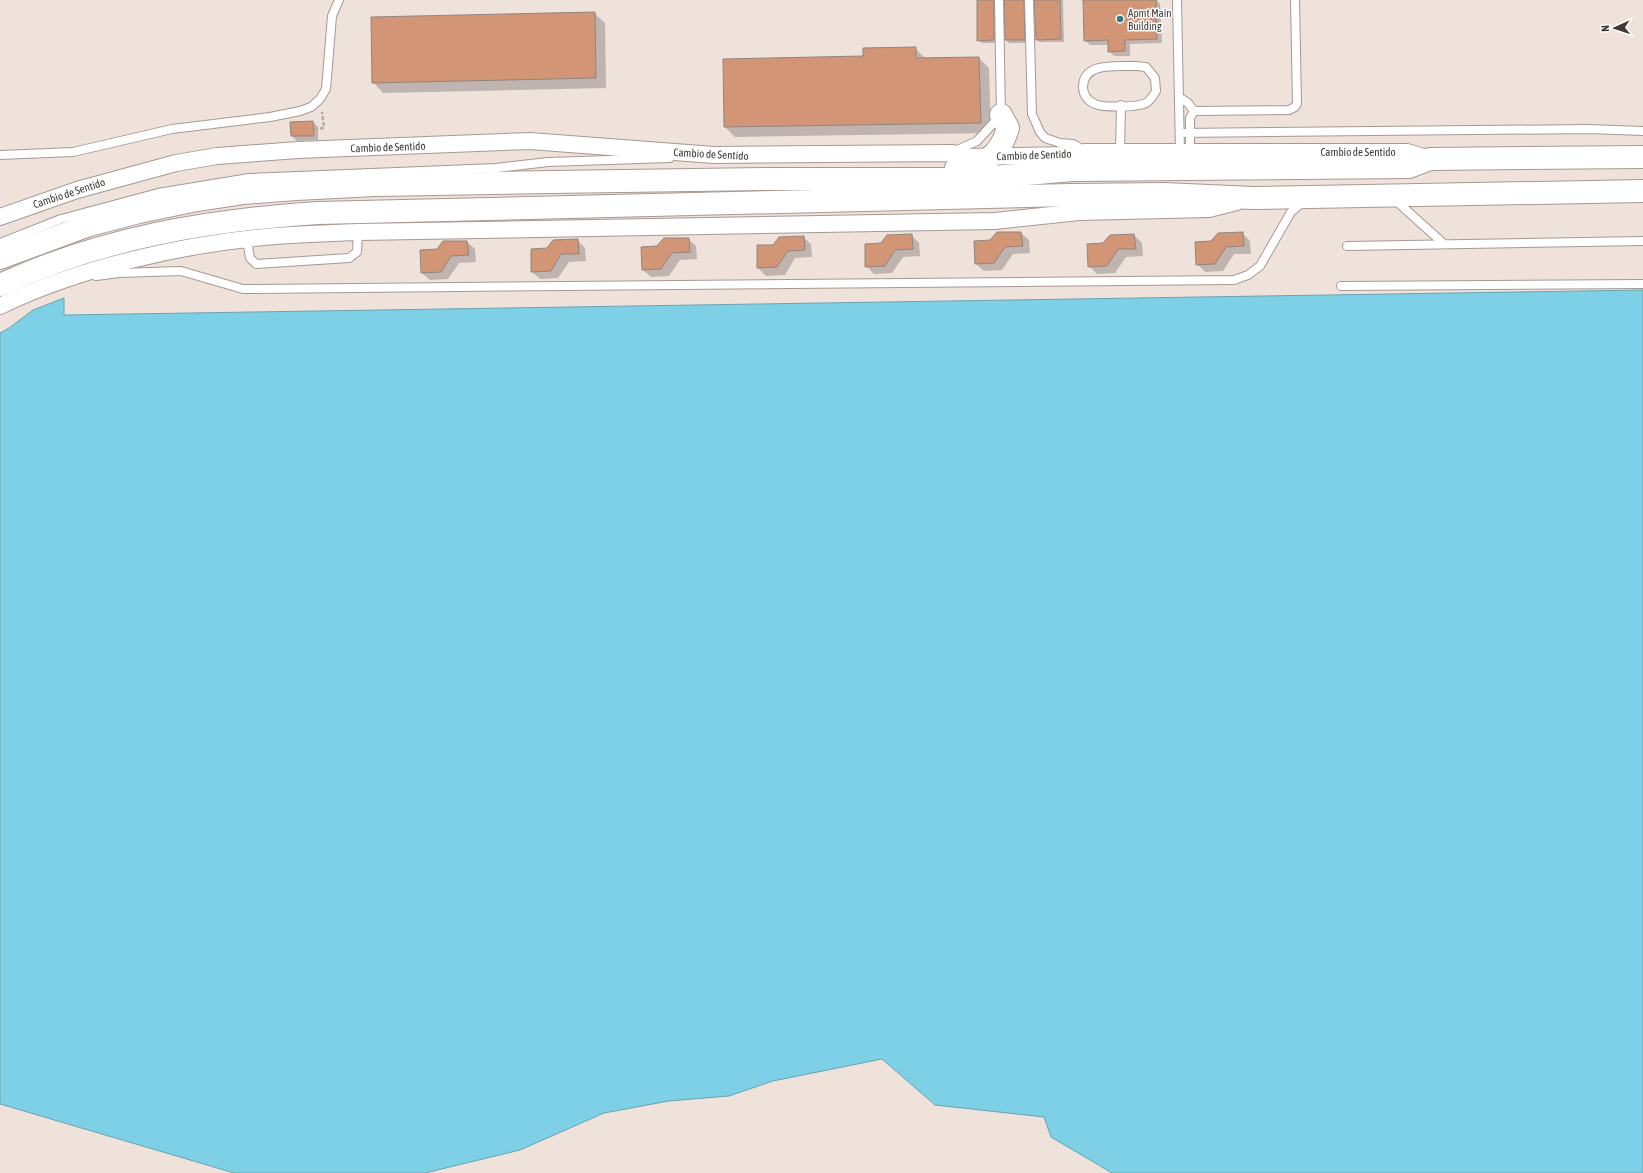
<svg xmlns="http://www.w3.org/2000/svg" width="1643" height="1173" font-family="'Asap Condensed',sans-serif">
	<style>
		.water { fill: #7ed0e6; stroke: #6ba3b2 }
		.shadow { fill: #0003 }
		.building { fill: #d29575; stroke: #91857f }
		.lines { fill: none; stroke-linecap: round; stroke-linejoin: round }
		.lane-casing { stroke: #a69993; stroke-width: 10 }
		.street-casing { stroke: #a69993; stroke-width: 18 }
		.primary-casing { stroke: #a69993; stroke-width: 24 }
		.path { stroke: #b5aba5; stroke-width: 2.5; stroke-dasharray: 4 2; stroke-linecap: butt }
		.lane { stroke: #fff; stroke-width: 8 }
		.street { stroke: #fff; stroke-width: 16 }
		.primary { stroke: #fff; stroke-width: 22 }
		.poi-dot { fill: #337687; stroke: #fff; stroke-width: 1.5 }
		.labels { text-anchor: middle; stroke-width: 3; stroke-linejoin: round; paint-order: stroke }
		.poi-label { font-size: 11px; fill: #3f3a37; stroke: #fff; text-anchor: start }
		.street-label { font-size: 11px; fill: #3f3a37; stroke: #fff }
	</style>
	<rect width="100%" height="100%" fill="#efe2db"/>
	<path class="water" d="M1643 290V1173H1112L1051 1137 1044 1117 935 1105 882 1059 773 1081 729 1096 669 1101 604 1113 520 1150 425 1173H234L0 1104V333L9 328 33 310 64 298V315Z"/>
	<g class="shadow">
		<path d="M978 0H1000L997 43H982L978 40Z"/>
		<path d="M1006 0H1028L1027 43H1009L1006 40Z"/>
		<path d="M1036 0H1063L1064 42H1040L1037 39Z"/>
		<path d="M1084 0H1157L1160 4 1162 43 1130 44V56H1114L1109 51V45H1090L1085 40Z"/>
		<path d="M594 13 605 23 606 88 383 93 373 82Z"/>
		<path d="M915 48 926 59 979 58 989 68 991 133 735 137 725 127 724 60 864 57Z"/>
		<path d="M313 122 318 127V140L297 141 292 136Z"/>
		<path d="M1021 233 1029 240 1030 253 1013 254 1002 270 984 271 976 264 991 241Z"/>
		<path d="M1242 233 1250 241 1251 254H1234L1223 271 1205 272 1197 264Z"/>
		<path d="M911 235 919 243 920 256 903 257 892 273 874 274 866 266Z"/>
		<path d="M1134 235 1142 243 1143 256 1126 257 1115 273 1097 274 1089 266Z"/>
		<path d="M803 237 811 244 812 257 795 258 785 275 766 276 758 268V246L773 245Z"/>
		<path d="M688 239 696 246 697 259 680 260 669 276 651 277 643 270Z"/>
		<path d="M577 240 585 248 586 261 569 262 558 278 540 279 532 272Z"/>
		<path d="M443 242H467L475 249 476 262 459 263 448 279 430 280 422 273Z"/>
	</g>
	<g class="building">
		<path d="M977 0H994V40L977 41Z"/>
		<path d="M1004 0H1024L1025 40H1005Z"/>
		<path d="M1034 0H1060L1061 39 1036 40Z"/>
		<path d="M1083 0H1156L1157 39 1125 40V51L1108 52V40L1084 41Z"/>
		<path d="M595 12 596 78 372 83 371 17Z"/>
		<path d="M916 47V58L979 57 981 123 724 127 723 59 863 56V48Z"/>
		<path d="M313 121 314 136H291L290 122Z"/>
		<path d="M997 232H1021L1023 246 1005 247 994 263 975 264 974 241 990 240Z"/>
		<path d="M1243 232 1244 246 1226 247 1215 264 1196 265 1195 242 1211 241 1218 233Z"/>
		<path d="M912 234 913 249 895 250 885 266 865 267V244L881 243 887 235Z"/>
		<path d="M1134 234 1136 249H1118L1107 266 1088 267 1087 244 1103 243 1110 235Z"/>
		<path d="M804 236 805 250 788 251 777 267 757 268V245H773L779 237Z"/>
		<path d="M664 238H689L690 252 672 253 661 269 642 270 641 247 657 246Z"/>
		<path d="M578 239 579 254H561L551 271 531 272V249L547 248 553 240Z"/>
		<path d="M443 241H467L469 255 451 256 441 272 421 273 420 250 437 249Z"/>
	</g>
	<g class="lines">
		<g class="lane-casing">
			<g id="lane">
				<path d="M1029 0 1032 114 1040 132 1045 138 1060 143 1073 144 1085 151"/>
				<path d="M1177 0 1180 153"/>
				<path d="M1136 66 1146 67 1155 78 1156 91C1153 96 1151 100 1146 103 1139 107 1103 108 1095 104 1088 101 1083 95 1083 87 1083 61 1119 67 1136 66Z"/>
				<path d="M1180 98 1188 103 1194 111"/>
				<path d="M1180 133 1589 129 1643 131"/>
				<path d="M953 152 977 141 1001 115 999 0"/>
				<path d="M1120 152 1121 105"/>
				<path d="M1190 152V118L1194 111 1289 110 1295 107 1297 103 1295 0"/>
				<path d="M0 155 73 152 172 129 270 117 300 111 311 107 320 99 326 89 332 16 339 0"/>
				<path d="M1394 199 1444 244"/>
				<path d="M241 241 248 246 250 258 256 264 349 258 357 252 358 232"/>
				<path d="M0 243 61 219 158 193 249 178 496 168 548 162 670 158"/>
				<path d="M1347 246 1643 241"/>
				<path d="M96 276 119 273 181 271 243 289 1234 280 1248 275 1260 266 1291 212 1303 202"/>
				<path d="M1341 286 1643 284"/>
			</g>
		</g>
		<g class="street-casing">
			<g id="street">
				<path d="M0 217 77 190 176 163 217 156 298 150 530 141 714 155 953 153 965 157 1069 155 1085 152H1407L1430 159"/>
				<path d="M0 306C80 267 188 243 276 236 304 234 331 233 358 232L995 221 1079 212 1209 209 1237 202"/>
			</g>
		</g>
		<g class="primary-casing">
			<g id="primary">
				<path d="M956 168C984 166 1000 156 1008 128L1001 115"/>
				<path d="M0 258 89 225 139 212 192 201 244 193 296 189 375 185 552 182 768 179H970L1072 170 1409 167 1430 159 1643 157"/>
				<path d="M0 285C102 238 207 220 318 213L1070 195 1164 194 1253 198 1643 191"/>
			</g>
		</g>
		<path class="path" d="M314 129 324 128 322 112"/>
		<use href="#lane" class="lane"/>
		<use href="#street" class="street"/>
		<use href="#primary" class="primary"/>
	</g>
	<circle class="poi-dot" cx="1120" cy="19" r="4"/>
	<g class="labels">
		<g class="poi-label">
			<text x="1128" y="17">Apmt Main<tspan x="1128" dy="13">Building</tspan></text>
		</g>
		<g class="street-label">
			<text transform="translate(388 147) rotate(-2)" y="4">Cambio de Sentido</text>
			<text x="1358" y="156">Cambio de Sentido</text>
			<text transform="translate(711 154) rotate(3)" y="4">Cambio de Sentido</text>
			<text transform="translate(1034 155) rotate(-2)" y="4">Cambio de Sentido</text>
			<text transform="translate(69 193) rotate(-18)" y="4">Cambio de Sentido</text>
		</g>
	</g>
	<g transform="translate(1615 28) rotate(267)" stroke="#ffffff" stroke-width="3" paint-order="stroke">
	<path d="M0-3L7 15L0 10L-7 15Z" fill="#3f3a37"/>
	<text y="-6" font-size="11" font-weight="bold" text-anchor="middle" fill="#3f3a37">N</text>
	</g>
</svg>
